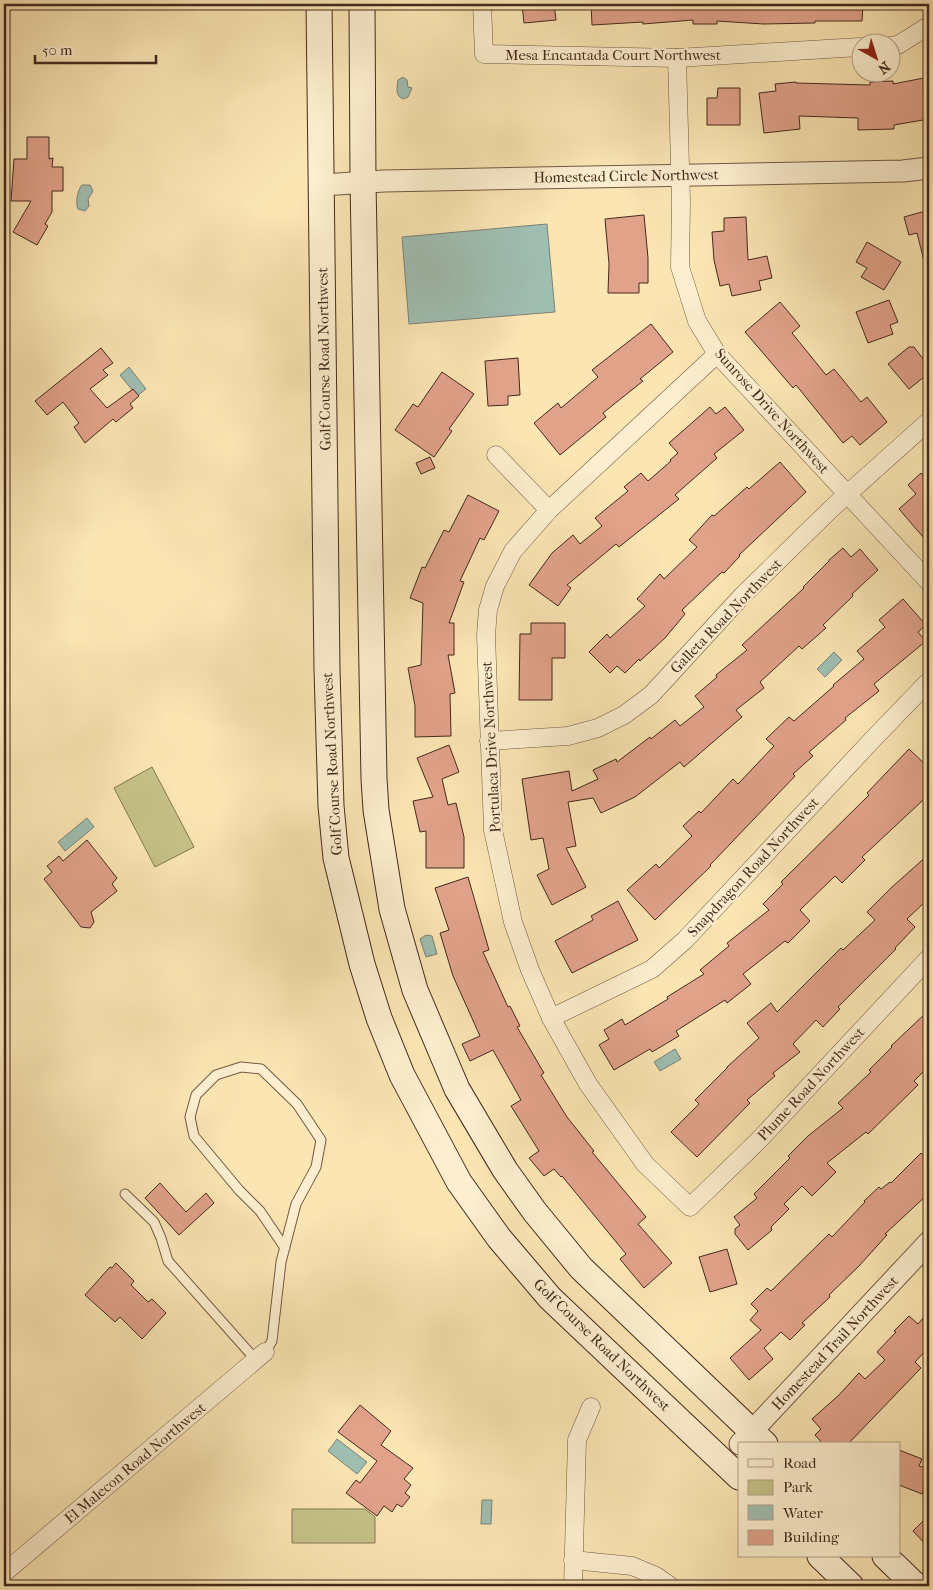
<svg xmlns="http://www.w3.org/2000/svg" width="933" height="1590" font-family="'IM FELL French Canon',serif">
	<style>
		.green { fill: #c5c288; stroke: #847652 }
		.water { fill: #9fbeb2; stroke: #7b8276 }
		.building { fill: #e1a28a; stroke: #44291d }
		.lines { fill: none; stroke-linecap: round; stroke-linejoin: round }
		.service-casing { stroke: #725842; stroke-width: 11 }
		.minor-casing { stroke: #725842; stroke-width: 19 }
		.tertiary-casing { stroke: #725842; stroke-width: 23 }
		.secondary-casing { stroke: #44291d; stroke-width: 27 }
		.service { stroke: #fceece; stroke-width: 9 }
		.minor { stroke: #fceece; stroke-width: 18 }
		.tertiary { stroke: #fceece; stroke-width: 21 }
		.secondary { stroke: #fceece; stroke-width: 25 }
		.labels { text-anchor: middle; stroke-width: 4.5; stroke-linejoin: round; paint-order: stroke }
		.street-label { font-size: 15px; fill: #44291d; stroke: #fceece }
	</style>
	<rect width="100%" height="100%" fill="#fae5b3"/>
	<filter id="stains"><feTurbulence type="fractalNoise" baseFrequency=".004" numOctaves="4"/><feColorMatrix values="0 0 0 0 .2 0 0 0 0 .09 0 0 0 0 .02 0 0 0 .5 -.17"/></filter>
	<radialGradient id="worn" r=".72"><stop offset=".6" stop-color="#630" stop-opacity="0"/><stop offset="1" stop-color="#630" stop-opacity=".3"/></radialGradient>
	<g class="green">
		<path d="M152 767 194 847 155 867 114 788Z"/>
		<path d="M292 1509H365L375 1517V1543H292Z"/>
	</g>
	<g class="water">
		<path d="M403 77 407 80 408 87 412 88 408 97 403 99C395 96 397 87 398 80Z"/>
		<path d="M82 185H90L93 191 88 199 89 206 85 211 78 209C75 203 78 189 82 185Z"/>
		<path d="M547 224 555 312 409 324 402 237Z"/>
		<path d="M129 367 146 389 137 396 120 375Z"/>
		<path d="M834 652 842 660 825 677 817 669Z"/>
		<path d="M87 818 94 827 65 851 58 842Z"/>
		<path d="M426 935 432 936 437 954 426 957 420 939Z"/>
		<path d="M675 1049 681 1059 660 1071 654 1062Z"/>
		<path d="M337 1439 367 1462 357 1474 328 1451Z"/>
		<path d="M482 1500H492L491 1524H481Z"/>
	</g>
	<g class="building">
		<path d="M522 4H554L556 20 524 23Z"/>
		<path d="M591 4H863L862 21H815V23L764 24 717 21V24H693V20L643 24V22L592 25Z"/>
		<path d="M929 77V119L894 125V129L858 130V118L799 116 800 129 764 133 759 93 776 91 775 84 796 82V83L870 85V82L893 81V84Z"/>
		<path d="M718 88H740V125H707V98H717Z"/>
		<path d="M27 137H49V159L53 158 52 167H63V191H52V212L45 224 48 226 37 245 13 232 31 201H11L14 159H27Z"/>
		<path d="M929 210V264L925 265 917 233 909 235 904 217Z"/>
		<path d="M644 215 648 258V283H639V293H608L609 264 605 219Z"/>
		<path d="M746 217 748 260 767 256 772 278 759 281 761 290 732 296 729 284 720 286 714 260 712 232 724 231V218Z"/>
		<path d="M867 242 901 262 884 290 861 277 867 268 856 262Z"/>
		<path d="M889 300 898 322 890 325 893 334 868 343 856 312Z"/>
		<path d="M780 302 800 326 792 333 826 375 834 369 861 402 867 397 887 422 860 445 852 436 843 443 796 385 793 388 745 332Z"/>
		<path d="M651 324 673 352 640 379 643 381 603 413 606 417 560 455 534 423 558 403 561 408 598 377 592 370Z"/>
		<path d="M909 347H914L929 367V373L909 389 888 364Z"/>
		<path d="M101 348 113 363 103 370 108 375 90 389 107 408 133 389 139 396 130 404 133 408 116 422 113 419 85 443 74 427 79 423 63 402 47 415 35 401Z"/>
		<path d="M518 358 520 395 508 396V405L488 406 485 361Z"/>
		<path d="M442 372 474 394 449 429 452 431 434 457 395 430 413 404 418 407Z"/>
		<path d="M710 407 716 414 725 407 744 430 714 454 717 458 675 495 679 499 619 547 616 544 567 585 571 588 558 606 529 585 552 553 573 535 580 544 602 526 595 518 628 491 624 487 641 473 648 481 671 461 670 460 678 453 669 443Z"/>
		<path d="M430 457 435 468 421 474 416 463Z"/>
		<path d="M780 462 806 492 739 555 740 556 724 573 722 572 682 610 685 614 665 638 640 661 639 659 625 673 617 666 610 673 589 652 607 634 610 638 645 606 637 599 660 574 664 579 697 547 689 540 712 515 714 516 747 487 749 489Z"/>
		<path d="M921 473 929 483V544L899 509 916 494 908 485Z"/>
		<path d="M468 495 499 511 484 540 480 538 460 581 464 582 449 623H454V655H448L455 693 450 694 451 736 415 737V706L408 668 421 665 423 603 410 598 422 567 425 568 444 530 449 532Z"/>
		<path d="M843 548 851 557 860 549 878 570 852 594 853 596 823 625 826 628 802 649 799 646 760 682 764 688 736 710 742 717 684 767 680 762 635 797 601 813 593 798 568 802 576 846 566 848 586 887 552 905 537 875 549 869 543 838 531 840 522 779 569 771 572 791 598 779 593 770 616 759 617 762 650 737 651 739 675 720 680 726 704 707 695 696 717 677 716 675 747 650 742 645 804 588 803 587 829 561V560Z"/>
		<path d="M903 599 926 625 918 632 926 641 874 684 879 691 845 718 846 720 809 752 813 756 793 774 795 776 710 865 711 866 655 920 627 890 656 864 659 868 692 836 683 826 699 811 701 813 733 779 738 784 774 746 766 739 789 717 794 721 834 686 833 685 864 659 857 651 885 627 879 620Z"/>
		<path d="M531 623H565V658H552V700H519L520 634H531Z"/>
		<path d="M449 745 459 772 442 779 448 805 456 803 464 837V868H426V831L420 832 413 801 433 797 417 758Z"/>
		<path d="M909 749 929 768V792L921 802 862 857 865 860 842 883 835 876 800 910 810 921 788 943 785 941 743 974 751 984 727 1003 725 1000 676 1031 679 1036 652 1052 650 1049 614 1070 599 1045 609 1039 604 1030 622 1019 625 1025 668 999 667 997 704 974 700 970 729 946 727 943 769 910 763 904 783 884 781 882 869 795 867 793Z"/>
		<path d="M87 840 117 878 112 884 117 891 91 912 94 922 90 928 81 927 44 879 52 872 47 866 59 856 63 861Z"/>
		<path d="M929 854V898L907 919 915 927 895 948 896 949 838 1007 840 1009 823 1027 816 1020 793 1044 800 1052 773 1073 775 1076 747 1100 750 1103 697 1157 671 1132 699 1104 695 1100 727 1068V1067L759 1038 747 1023 771 1003 777 1012 841 948 843 950 875 920 867 912 891 888Z"/>
		<path d="M468 877 489 950 483 952 508 1007 510 1006 520 1026 517 1027 544 1073 541 1075 567 1117 594 1151 592 1152 646 1217 638 1224 672 1263 644 1288 620 1259 626 1254 562 1176 561 1177 554 1169 544 1176 529 1158 539 1151 511 1106 521 1100 493 1050 470 1061 462 1044 480 1036 453 976 440 933 449 930 435 888Z"/>
		<path d="M618 901 638 940 572 973 555 941 593 920 591 916Z"/>
		<path d="M929 1010V1066L914 1081 918 1085 868 1134 866 1132 827 1163 836 1172 812 1196 802 1186 784 1204 789 1209 771 1227 772 1230 748 1250 735 1234V1229L740 1225 734 1217 757 1198 754 1194 790 1158 788 1156 808 1136 843 1108 838 1103 871 1072 869 1070 892 1047 891 1046Z"/>
		<path d="M921 1153 929 1161V1193L885 1234 887 1235 859 1266 829 1295 830 1297 802 1323 805 1325 790 1340 781 1332 764 1348 773 1359 749 1380 730 1358 761 1330 750 1320 758 1311 751 1304 767 1288 771 1291 829 1234 832 1237 865 1202 864 1201 879 1187 881 1189 890 1182 891 1183Z"/>
		<path d="M160 1183 186 1212 206 1193 214 1203 179 1235 145 1198Z"/>
		<path d="M727 1249 737 1284 710 1292 699 1257Z"/>
		<path d="M116 1263 134 1281 131 1285 148 1302 152 1299 166 1313 142 1339 120 1317 115 1322 85 1295 110 1267 112 1268Z"/>
		<path d="M929 1311V1347L915 1362 921 1368 848 1444H823L815 1435 821 1429 812 1419 839 1395 859 1373 865 1379 885 1360 877 1352 896 1332 894 1331 909 1316 918 1324Z"/>
		<path d="M360 1405 391 1431 381 1445 413 1468 404 1479 411 1485 405 1493 410 1497 402 1507 397 1504 392 1512 384 1506 377 1516 346 1493 356 1480 360 1483 377 1461 338 1432Z"/>
		<path d="M899 1450 922 1459 919 1466 929 1469V1476L922 1494 899 1485Z"/>
		<path d="M929 1515V1548L913 1531Z"/>
	</g>
	<g class="lines">
		<g class="service-casing">
			<g id="service">
				<path d="M125 1194 154 1222 161 1238 168 1261 256 1360"/>
				<path d="M265 1352 272 1341 281 1262 296 1204 316 1167 321 1140 297 1104 261 1069 241 1067 216 1075 196 1095 190 1117 194 1136 239 1190 260 1211 285 1248"/>
			</g>
		</g>
		<g class="minor-casing">
			<g id="minor">
				<path d="M482 4 484 54 677 58 860 47"/>
				<path d="M890 46 898 45 925 28"/>
				<path d="M677 58 681 202 680 267 697 321 717 354 929 582"/>
				<path d="M717 354 549 510 513 551 495 586 488 610 486 635 493 830 513 922 530 970 551 1018 588 1084 645 1164 690 1207 758 1141 929 958"/>
				<path d="M496 455 549 510"/>
				<path d="M489 741 568 736 598 728 624 715 651 695 742 596 833 507 929 421"/>
				<path d="M551 1018 652 969 685 940 875 737 929 681"/>
				<path d="M573 1560 632 1566 656 1576 670 1586"/>
				<path d="M4 1573 265 1352"/>
				<path d="M573 1586 577 1440 591 1407"/>
			</g>
		</g>
		<g class="tertiary-casing">
			<g id="tertiary">
				<path d="M322 185 384 181 903 171 929 168"/>
				<path d="M740 1444 929 1242"/>
			</g>
		</g>
		<g class="secondary-casing">
			<g id="secondary">
				<path d="M319 4 327 670 331 806 336 858 362 964 379 1018 402 1075 459 1182 499 1238 550 1298 739 1477"/>
				<path d="M362 4 363 182 374 779 376 810 392 909 415 990 457 1089 505 1170 535 1212 581 1268 765 1444"/>
				<path d="M820 1556 851 1586"/>
				<path d="M885 1556 916 1586"/>
			</g>
		</g>
		<use href="#service" class="service"/>
		<use href="#minor" class="minor"/>
		<use href="#tertiary" class="tertiary"/>
		<use href="#secondary" class="secondary"/>
	</g>
	<g class="labels">
		<g class="street-label">
			<text x="613" y="60">Mesa Encantada Court Northwest</text>
			<text transform="translate(626 176) rotate(-1)" y="5">Homestead Circle Northwest</text>
			<text transform="translate(324 359) rotate(-91)" y="5">Golf Course Road Northwest</text>
			<text transform="translate(772 411) rotate(48)" y="5">Sunrose Drive Northwest</text>
			<text transform="translate(726 616) rotate(-46)" y="5">Galleta Road Northwest</text>
			<text transform="translate(491 747) rotate(-93)" y="5">Portulaca Drive Northwest</text>
			<text transform="translate(332 764) rotate(-93)" y="5">Golf Course Road Northwest</text>
			<text transform="translate(753 867) rotate(-47)" y="5">Snapdragon Road Northwest</text>
			<text transform="translate(811 1084) rotate(-47)" y="5">Plume Road Northwest</text>
			<text transform="translate(835 1343) rotate(-47)" y="5">Homestead Trail Northwest</text>
			<text transform="translate(602 1345) rotate(44)" y="5">Golf Course Road Northwest</text>
			<text transform="translate(135 1463) rotate(-40)" y="5">El Malecon Road Northwest</text>
		</g>
	</g>
	<rect width="933" height="1590" fill="none" stroke="#fae5b3" stroke-width="20"/>
	<rect x="5" y="5" width="923" height="1580" fill="none" stroke="#44291d" stroke-width="2.5"/>
	<rect x="10" y="10" width="913" height="1570" fill="none" stroke="#44291d"/>
	<rect x="738" y="1442" width="162" height="115" fill="#fceece" stroke="#b29f87"/>
	<rect x="748" y="1459" width="25" height="8" fill="#fceece" stroke="#b29f87"/>
	<text x="783" y="1468" font-size="15" fill="#44291d">Road</text>
	<rect x="748" y="1480" width="25" height="15" fill="#c5c288" stroke="#b29f87"/>
	<text x="783" y="1492" font-size="15" fill="#44291d">Park</text>
	<rect x="748" y="1505" width="25" height="15" fill="#9fbeb2" stroke="#b29f87"/>
	<text x="783" y="1518" font-size="15" fill="#44291d">Water</text>
	<rect x="748" y="1530" width="25" height="15" fill="#e1a28a" stroke="#b29f87"/>
	<text x="783" y="1542" font-size="15" fill="#44291d">Building</text>
	<g transform="translate(876 58) rotate(141)"><circle r="24" fill="#fceece" stroke="#b29f87"/>
	<path d="M0-4L9 19L0 12L-9 19Z" fill="#8f2418"/>
	<text y="-8" font-size="14" font-weight="bold" text-anchor="middle" fill="#44291d">N</text>
	</g>
	<path d="M35 55v8h121v-8" fill="none" stroke="#44291d" stroke-width="2.5"/>
	<text x="42" y="55" font-size="15" fill="#44291d" stroke="#fceece" stroke-width="4" paint-order="stroke">50 m</text>
	<rect width="100%" height="100%" filter="url(#stains)"/>
	<rect width="100%" height="100%" fill="url(#worn)"/>
</svg>
